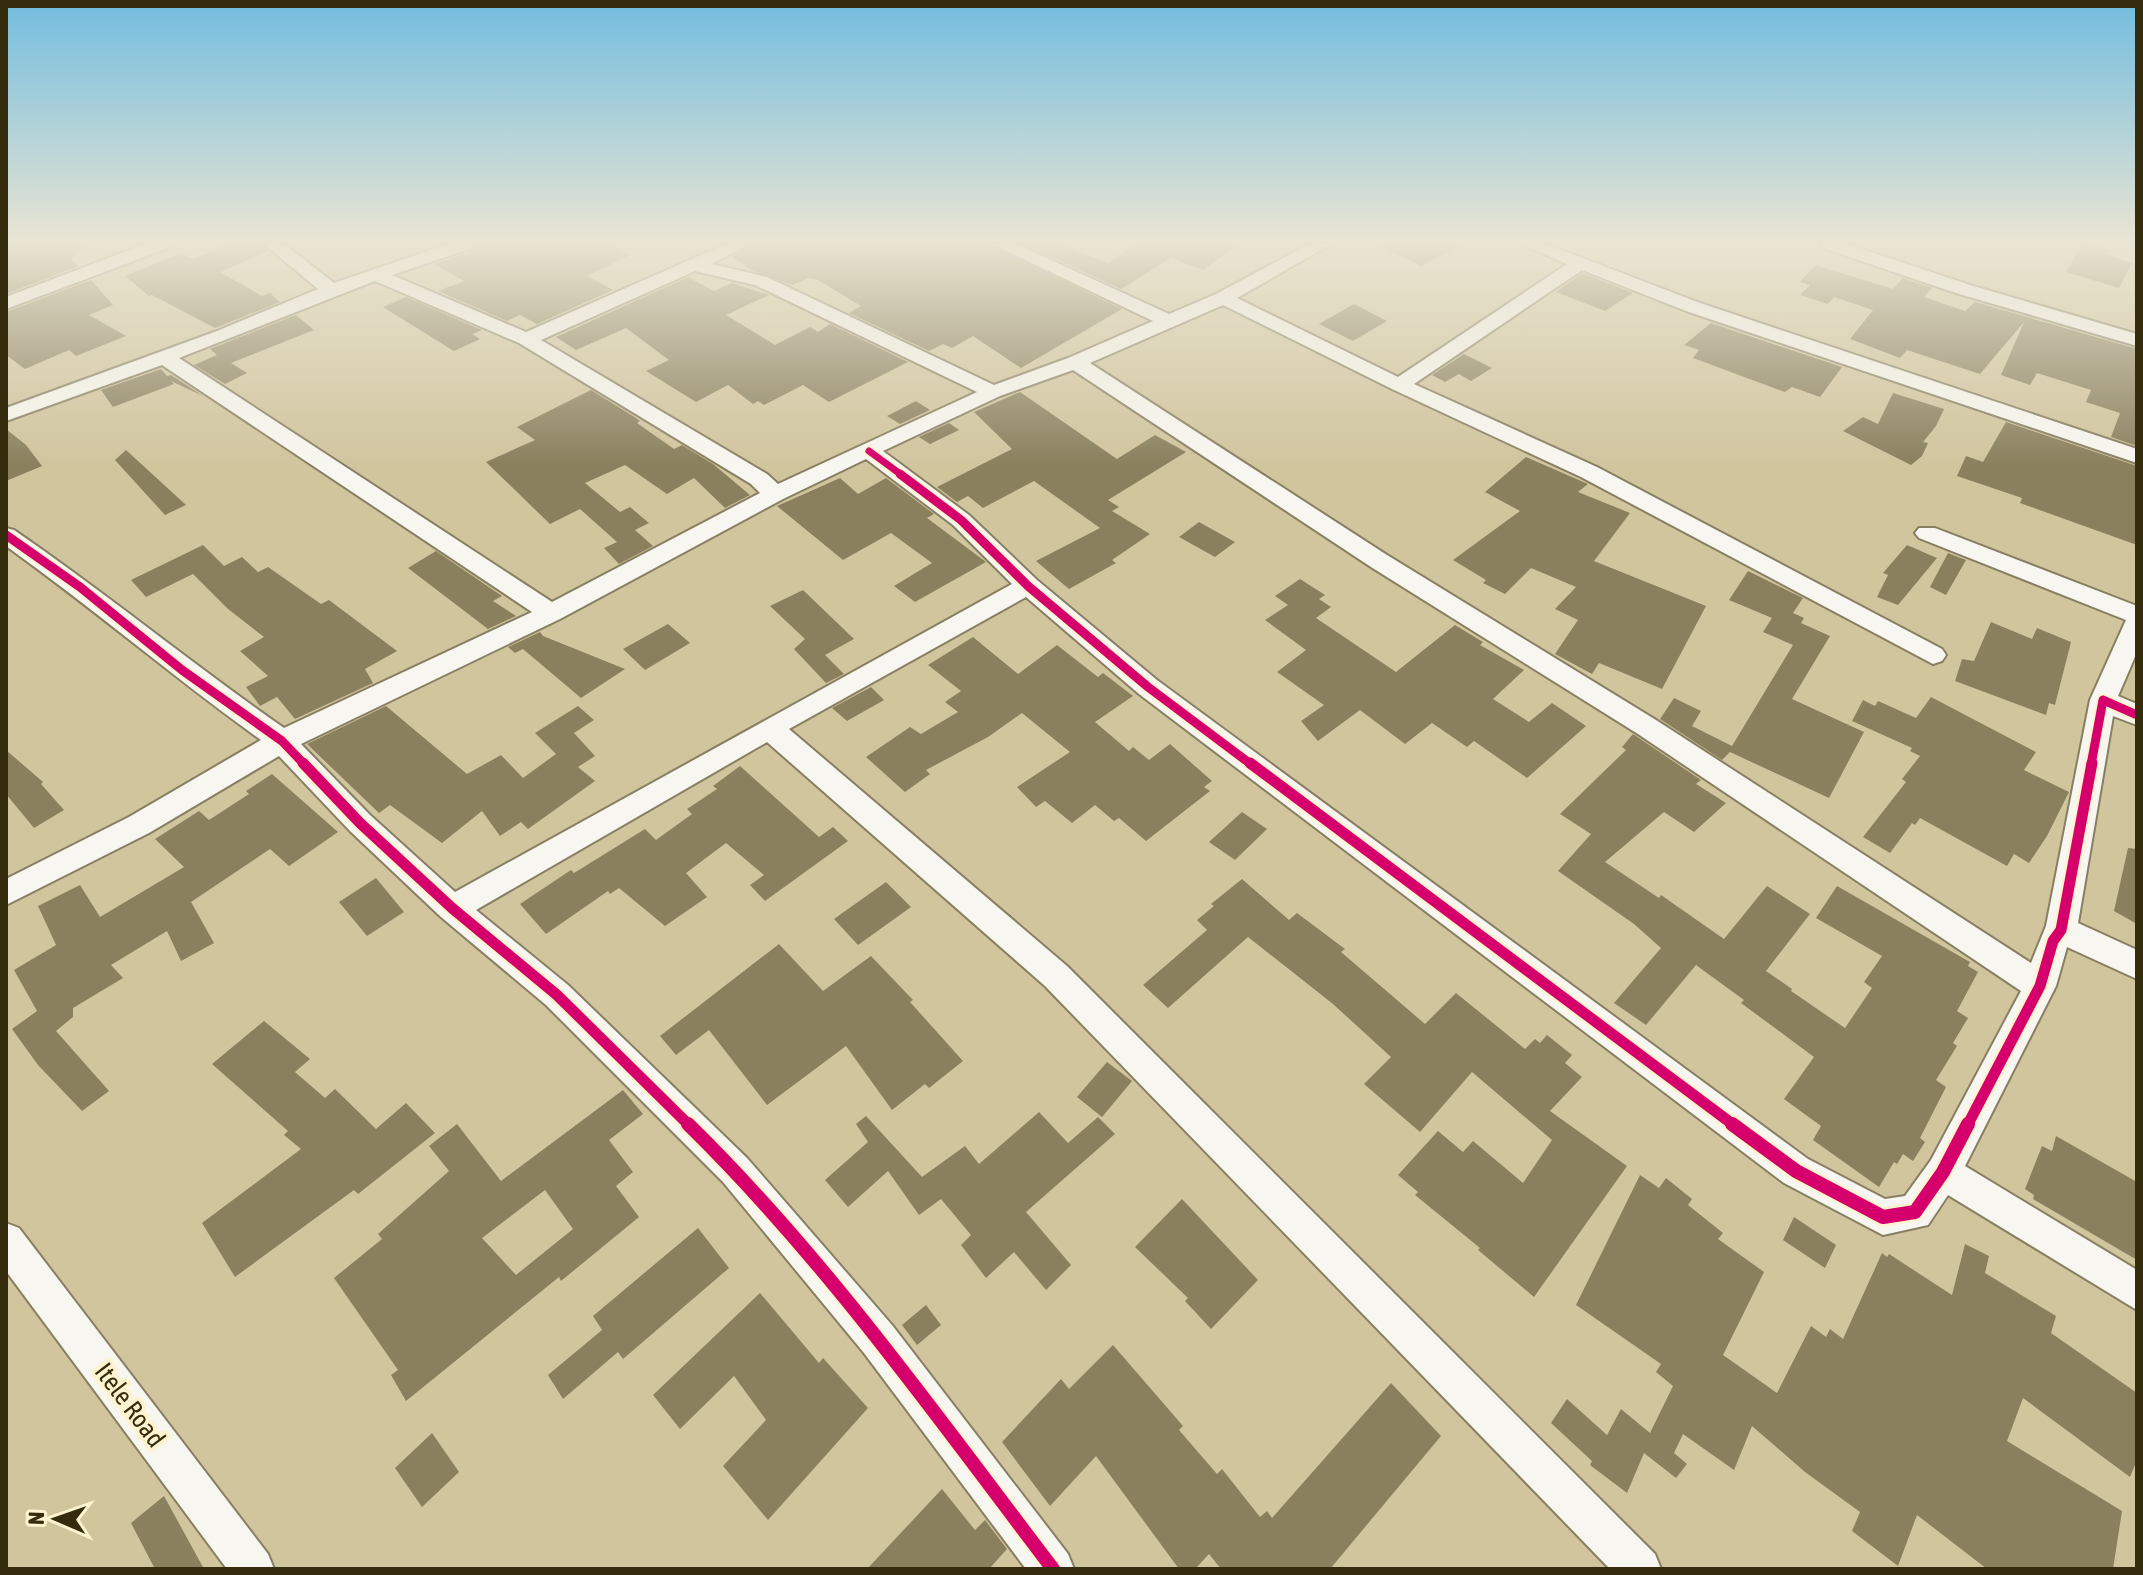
<svg xmlns="http://www.w3.org/2000/svg" width="2143" height="1575" font-family="'Asap Condensed',sans-serif">
	<style>
		.building { fill: #8a805e; fill-rule: evenodd }
		.lines { fill: none; stroke-linecap: round; stroke-linejoin: round }
		.street-casing { stroke: #887f63; stroke-width: 4 }
		.street { fill: #f8f6f0; fill-rule: evenodd }
		.cycleway-far3-casing { stroke: #fdf3cf; stroke-width: 11 }
		.cycleway-far2-casing { stroke: #fdf3cf; stroke-width: 13 }
		.cycleway-far1-casing { stroke: #fdf3cf; stroke-width: 16 }
		.cycleway-casing { stroke: #fdf3cf; stroke-width: 19 }
		.cycleway-far3 { stroke: #d6006c; stroke-width: 7 }
		.cycleway-far2 { stroke: #d6006c; stroke-width: 9 }
		.cycleway-far1 { stroke: #d6006c; stroke-width: 11 }
		.cycleway { stroke: #d6006c; stroke-width: 14 }
		.labels { text-anchor: middle; stroke-width: 8; stroke-linejoin: round; paint-order: stroke }
		.near-street-label { font-size: 26px; fill: #342c0d; stroke: #fdf3cf }
	</style>
	<rect width="100%" height="100%" fill="#d1c59e"/>
	<g class="building">
		<path d="M6 244H85L71 259 78 266 6 294Z"/>
		<path d="M229 244H261L268 251 220 272 262 296 270 293 280 302 215 328 152 295 149 296 125 276 181 253 192 259Z"/>
		<path d="M478 244H609L630 255 587 276 613 290 537 324 520 315 507 321 438 291 464 281 434 264 473 251Z"/>
		<path d="M753 244H989L1122 309 1021 368 973 336 952 348 943 344 929 351 849 313 861 306 816 279 808 278 792 285 751 270 732 257Z"/>
		<path d="M1023 244H1059L1108 263 1136 244H1239L1203 270 1171 258 1121 289Z"/>
		<path d="M1377 244H1463L1421 266Z"/>
		<path d="M2082 244 2107 249 2103 254 2132 263 2119 288 2066 272Z"/>
		<path d="M1815 265 1893 289 1903 278 1932 288 1924 297 1965 311 1975 302 2137 349V446L2111 437 2120 413 2086 402 2091 390 2037 373 2030 385 2001 375 2024 322 1980 374 1907 350 1900 358 1850 339 1873 310 1834 297 1828 304 1800 295 1810 285 1800 282Z"/>
		<path d="M1582 273 1633 293 1605 311 1556 292Z"/>
		<path d="M688 277 714 291 732 283 769 295 726 315 775 345 810 327 818 332 830 324 908 362 829 402 803 385 764 405 758 401 753 404 728 385 696 402 646 371 669 360 626 328 576 350 556 337Z"/>
		<path d="M91 280 113 305 89 315 126 336 76 356 69 350 25 369 6 355V312Z"/>
		<path d="M406 297 482 330 472 334 480 339 454 351 383 307Z"/>
		<path d="M1354 304 1387 321 1353 341 1319 324Z"/>
		<path d="M296 315 314 330 231 363 247 373 225 384 194 365 217 355 210 349Z"/>
		<path d="M1711 323 1842 367 1820 397 1792 387 1785 392 1693 358 1699 350 1684 345Z"/>
		<path d="M1464 354 1492 368 1471 381 1459 374 1445 382 1432 375Z"/>
		<path d="M161 369 167 376 171 375 203 396 171 381 174 384 113 407 101 390Z"/>
		<path d="M591 390 633 416 640 421 637 423 674 449 682 445 713 464 750 495 725 508 694 478 667 494 625 465 585 483 620 512 630 507 649 523 635 530 653 546 619 564 604 548 617 542 580 509 550 524 486 462 535 440 517 427Z"/>
		<path d="M1020 392 1117 459 1155 435 1186 452 1108 500 1119 507 1112 511 1150 534 1112 560 1116 563 1069 589 1036 561 1100 528 1034 481 983 508 968 496 957 502 937 487 1012 449 974 412Z"/>
		<path d="M1893 393 1944 409 1936 426 1923 442 1928 443 1922 456 1911 465 1843 431 1863 417 1878 424Z"/>
		<path d="M916 401 930 410 900 424 887 416Z"/>
		<path d="M2006 422 2137 466V545L2020 503 2022 498 1957 476 1966 456 1983 462Z"/>
		<path d="M949 423 959 430 930 444 919 437Z"/>
		<path d="M6 429 26 445 42 466 6 481Z"/>
		<path d="M126 450 186 505 165 515 115 460Z"/>
		<path d="M1526 457 1588 484 1578 492 1630 513 1594 561 1706 606 1662 689 1599 663 1592 674 1555 654 1578 620 1555 609 1576 587 1531 568 1505 594 1483 583 1486 580 1453 560 1520 511 1485 492Z"/>
		<path d="M840 478 858 494 886 478 934 514 927 518 986 562 915 602 894 586 932 563 891 533 843 560 777 506Z"/>
		<path d="M1199 522 1235 542 1215 557 1179 537Z"/>
		<path d="M203 545 224 566 242 557 258 572 268 567 321 604 329 600 397 651 365 669 373 683 295 719 277 697 260 706 246 687 268 676 240 651 264 637 228 609 193 574 146 597 131 580Z"/>
		<path d="M1907 545 1937 558 1898 605 1877 597 1888 575 1883 573Z"/>
		<path d="M436 551 502 596 493 601 516 616 488 629 408 568Z"/>
		<path d="M1948 553 1966 560 1946 595 1930 587Z"/>
		<path d="M1748 571 1803 598 1793 613 1804 618 1801 623 1830 636 1792 699 1864 732 1829 798 1730 752 1722 760 1660 719 1674 698 1701 711 1692 726 1732 746 1793 645 1763 632 1772 618 1729 600Z"/>
		<path d="M1300 579 1325 595 1319 599 1331 607 1316 618 1396 672 1455 625 1483 642 1480 645 1524 670 1493 699 1529 722 1552 703 1586 726 1527 778 1474 741 1467 747 1432 723 1405 744 1360 710 1318 741 1301 721 1324 705 1277 672 1306 650 1265 620 1288 605 1275 596Z"/>
		<path d="M803 590 854 639 825 655 844 674 826 683 794 649 805 639 770 606Z"/>
		<path d="M1991 622 2032 639 2037 628 2071 642 2055 705 2049 703 2046 715 1955 681 1962 659 1974 661Z"/>
		<path d="M668 624 690 643 645 670 623 649Z"/>
		<path d="M540 632 543 636 625 669 581 698 523 649 515 653 508 647Z"/>
		<path d="M973 637 1018 674 1057 645 1098 677 1103 673 1133 696 1095 722 1129 751 1133 747 1149 760 1170 744 1212 781 1204 787 1210 791 1146 841 1119 818 1114 821 1095 805 1072 823 1045 801 1036 807 1017 787 1070 752 1022 713 988 737 926 770 930 774 905 792 866 757 910 727 921 734 958 712 945 702 961 691 928 665Z"/>
		<path d="M871 687 884 700 847 721 832 708Z"/>
		<path d="M1931 697 2036 752 2024 770 2069 792 2047 836 2029 863 2014 854 2007 866 1920 818 1915 825 1912 823 1890 853 1863 837 1906 782 1902 779 1920 756 1910 751 1912 748 1852 721 1863 700 1875 706 1878 701 1916 718Z"/>
		<path d="M386 706 467 774 501 755 523 778 556 754 535 733 578 706 594 720 574 733 595 756 578 767 595 781 528 829 521 822 500 836 482 811 442 843 390 805 379 813 307 744Z"/>
		<path d="M1633 734 1701 780 1696 784 1726 803 1694 832 1664 812 1605 862 1659 898 1661 895 1724 939 1767 886 1810 914 1766 971 1792 989 1791 991 1845 1028 1872 988 1864 982 1882 956 1816 918 1837 886 1970 962 1968 966 1978 972 1957 1011 1968 1018 1953 1043 1957 1046 1936 1080 1946 1087 1920 1138 1925 1142 1913 1161 1903 1154 1897 1164 1894 1162 1879 1187 1813 1140 1821 1126 1784 1099 1814 1057 1741 1003 1744 1000 1700 968 1696 965 1646 1025 1614 1003 1661 948 1634 924 1558 871 1591 834 1560 814 1626 750 1622 747Z"/>
		<path d="M6 750 43 782 41 784 64 810 34 828 6 794Z"/>
		<path d="M740 766 819 837 833 827 848 841 765 901 750 885 764 875 726 843 686 873 707 897 665 926 619 888 610 894 608 891 546 934 520 904 571 870 574 873 645 829 656 840 692 814 687 809 717 789 713 786Z"/>
		<path d="M272 774 338 832 289 866 270 849 191 902 214 943 181 961 167 931 111 965 123 978 73 1008V1017L56 1031 109 1091 82 1111 38 1065 12 1029 37 1011 14 970 56 945 38 906 80 885 100 917 184 867 155 839 199 811 209 820 249 794 246 791Z"/>
		<path d="M1242 812 1267 829 1235 860 1209 842Z"/>
		<path d="M2128 848 2137 849V924L2114 911Z"/>
		<path d="M376 878 404 912 367 936 339 902Z"/>
		<path d="M1242 879 1289 920 1297 913 1345 949 1341 952 1425 1024 1456 993 1525 1049 1535 1039 1540 1043 1547 1035 1572 1055 1565 1063 1582 1077 1550 1111 1627 1166 1534 1297 1478 1250 1480 1248 1415 1195 1418 1192 1398 1175 1438 1131 1463 1152 1473 1141 1523 1183 1552 1140 1472 1072 1420 1132 1364 1084 1391 1057 1333 1004 1248 937 1168 1008 1143 985 1207 930 1197 920 1214 906 1211 904Z"/>
		<path d="M886 882 911 907 858 945 834 919Z"/>
		<path d="M779 944 823 991 871 956 913 1000 910 1002 963 1061 929 1088 925 1084 892 1110 846 1046 767 1105 709 1030 676 1055 660 1036Z"/>
		<path d="M264 1021 310 1059 295 1072 325 1098 335 1089 376 1129 406 1103 435 1133 358 1194 354 1190 235 1277 202 1223 301 1149 284 1135 288 1131 212 1064Z"/>
		<path d="M1107 1062 1132 1081 1102 1117 1077 1097Z"/>
		<path d="M623 1090 643 1114 609 1140 633 1172 616 1186 639 1217 561 1281 559 1277 406 1401 391 1375 398 1370 334 1278 382 1239 378 1234 449 1171 429 1146 457 1124 501 1181ZM545 1190 573 1229 516 1275 482 1238Z"/>
		<path d="M1039 1112 1068 1143 1098 1117 1115 1134 1026 1212 1071 1265 1046 1290 1014 1252 986 1278 961 1245 971 1235 941 1199 919 1215 888 1171 848 1207 825 1180 868 1142 856 1124 866 1116 922 1177 965 1146 979 1164Z"/>
		<path d="M2056 1136 2137 1182V1260L2033 1199 2034 1195 2025 1189 2042 1146 2052 1151Z"/>
		<path d="M1640 1175 1659 1188 1666 1178 1692 1199 1688 1205 1723 1233 1718 1239 1764 1272 1723 1355 1777 1393 1811 1326 1826 1337 1830 1329 1843 1339 1882 1253 1887 1257 1889 1254 1952 1295 1965 1244 1989 1256 1985 1273 2056 1316 2051 1333 2137 1393V1460L2130 1477 2023 1398 2007 1441 2122 1511 2113 1569H1987L1917 1515 1898 1566 1852 1531 1860 1512 1805 1472 1752 1426 1734 1470 1683 1434 1674 1453 1687 1464 1676 1478 1644 1453 1627 1493 1590 1465 1592 1461 1551 1423 1567 1399 1607 1435 1621 1409 1650 1433 1673 1386 1656 1372 1661 1364 1576 1305Z"/>
		<path d="M1182 1199 1258 1280 1211 1329 1185 1301 1188 1298 1135 1247Z"/>
		<path d="M1794 1217 1836 1245 1825 1268 1783 1240Z"/>
		<path d="M698 1228 729 1268 623 1359 618 1352 563 1399 548 1375 602 1330 593 1316Z"/>
		<path d="M760 1293 819 1363 823 1358 868 1408 768 1520 723 1466 766 1420 734 1376 680 1429 653 1395Z"/>
		<path d="M926 1305 941 1325 917 1345 902 1325Z"/>
		<path d="M1113 1345 1183 1426 1179 1430 1217 1474 1222 1469 1260 1517 1267 1511 1272 1518 1391 1383 1441 1436 1330 1569H1221L1209 1554 1195 1569H1179L1096 1456 1050 1506 1002 1442 1061 1379 1069 1389Z"/>
		<path d="M432 1433 459 1472 422 1507 395 1468Z"/>
		<path d="M942 1489 975 1530 985 1520 1007 1549 989 1569H867Z"/>
		<path d="M164 1496 204 1569H155L131 1523Z"/>
	</g>
	<g class="lines">
		<g class="street-casing">
			<g id="street">
				<path d="M145 244H171L168 248 6 309V297Z"/>
				<path d="M264 244H284L334 283 448 244H475L472 248 392 275 526 332 726 244H750L711 264 767 277 994 385 1068 358 1153 321 992 244H1016L1169 314 1216 294 1309 244H1331L1237 298 1398 377 1567 264 1521 244H1546L1700 303 2137 449V463L1686 311 1582 270 1414 384 1597 467 1942 649 1946 655 1942 661 1933 664 1581 477 1392 389 1223 305 1090 363 1387 555 1656 720 2031 963 2046 926 2090 700 2126 620 1919 538 1915 533 1919 528H1935L2137 606V652L2118 696 2137 704V725L2113 716 2078 923 2137 950V979L2067 947 2056 986 1965 1166 2137 1270V1310L1948 1195 1928 1225 1883 1235 1784 1183 1139 694 1026 597 789 729 1067 966 1655 1554 1661 1569H1610L1045 986 767 742 476 910 568 985 747 1158 892 1325 1068 1554 1074 1569H1026L864 1353 723 1182 546 1005 441 917 350 831 279 756 149 833 6 905V879L129 817 261 740C174 678 93 608 6 546V528L14 530C106 593 192 664 284 728L532 612 162 365 6 421V408L217 331 318 289ZM695 271 755 285 977 392 778 484 767 474 541 340ZM375 281 519 343 751 484 760 493 552 602 179 358ZM1073 370 1371 567 1638 734 2021 991 1931 1160 1905 1196 1885 1199 1808 1159 1157 680 1037 580 969 515 883 451 1000 396ZM866 459 953 525 1012 584 455 892 370 815 301 744 560 619 783 499Z"/>
				<path d="M1820 244H1847L1970 285 2137 334V346L1956 293 1823 248Z"/>
				<path d="M6 1223 19 1228 268 1554 274 1569H227L6 1271Z"/>
			</g>
		</g>
		<use href="#street" class="street"/>
		<g class="cycleway-far3-casing">
			<path id="cycleway-far3" d="M869 451 903 476"/>
		</g>
		<g class="cycleway-far2-casing">
			<g id="cycleway-far2">
				<path d="M900 474 961 520 1028 586 1148 687 1252 765"/>
				<path d="M6 535 80 587 182 670 282 741 305 765"/>
				<path d="M2091 765 2103 700 2137 715"/>
			</g>
		</g>
		<g class="cycleway-far1-casing">
			<g id="cycleway-far1">
				<path d="M303 763 360 823 452 908 557 995 690 1126"/>
				<path d="M1250 763 1735 1126"/>
				<path d="M1967 1126 2040 986 2053 941 2061 930 2092 763"/>
			</g>
		</g>
		<g class="cycleway-casing">
			<g id="cycleway">
				<path d="M688 1124C825 1258 937 1417 1053 1569"/>
				<path d="M1732 1124 1796 1171 1883 1217 1915 1212 1943 1172 1968 1124"/>
			</g>
		</g>
		<use href="#cycleway-far3" class="cycleway-far3"/>
		<use href="#cycleway-far2" class="cycleway-far2"/>
		<use href="#cycleway-far1" class="cycleway-far1"/>
		<use href="#cycleway" class="cycleway"/>
	</g>
	<linearGradient id="sky" x2="0" y2="1"><stop stop-color="#72bddf"/><stop offset="0.52" stop-color="#eae5d3"/><stop offset="1" stop-color="#eae5d3" stop-opacity="0"/></linearGradient>
	<rect width="2143" height="465" fill="url(#sky)"/>
	<g class="labels">
		<g class="near-street-label">
			<text transform="translate(130 1405) rotate(53)" y="9">Itele Road</text>
		</g>
	</g>
	<rect width="2143" height="1575" fill="none" stroke="#342c0d" stroke-width="16"/>
	<g transform="translate(56 1519) rotate(272)" stroke="#fdf3cf" stroke-width="6" paint-order="stroke">
	<path d="M0-6L14 30L0 20L-14 30Z" fill="#342c0d"/>
	<text y="-12" font-size="22" font-weight="bold" text-anchor="middle" fill="#342c0d">N</text>
	</g>
</svg>
